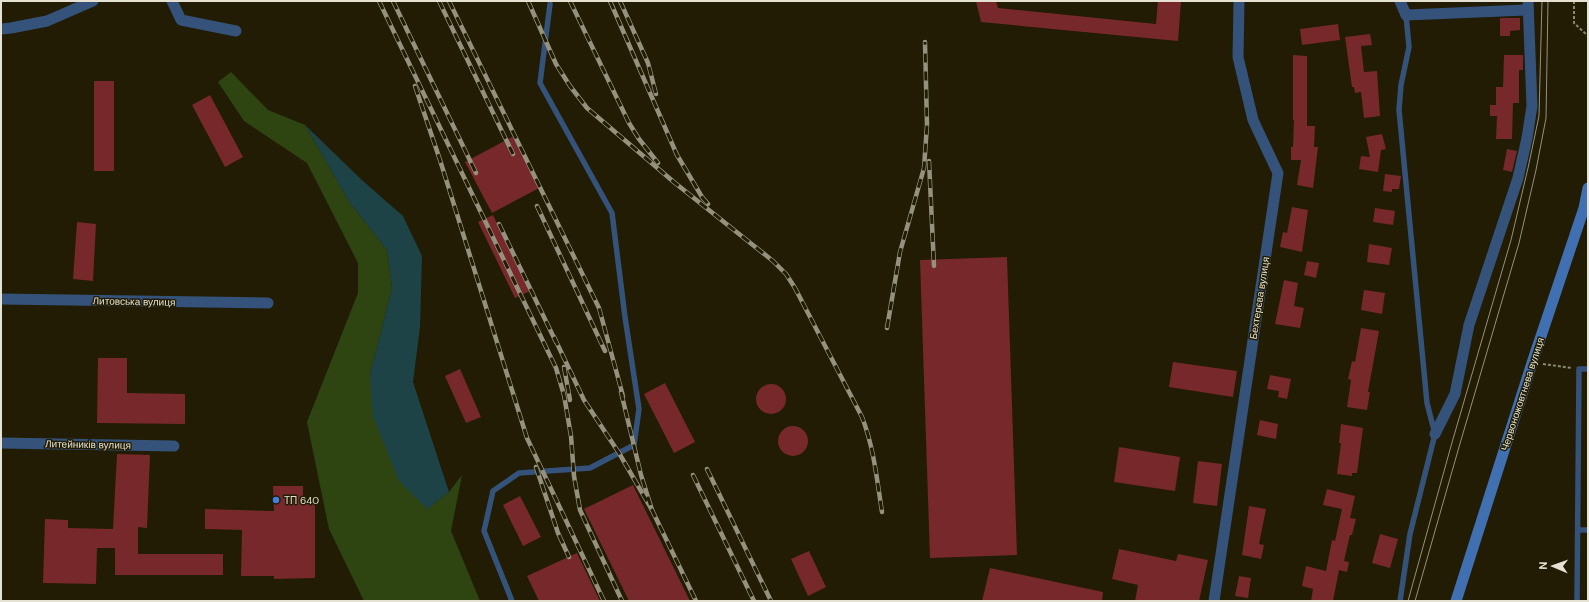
<svg xmlns="http://www.w3.org/2000/svg" width="1589" height="602" font-family="'DM Sans',sans-serif">
	<style>
		.green { fill: #2e4511 }
		.water { fill: #1d4347 }
		.building { fill: #76282b }
		.lines { fill: none; stroke-linecap: round; stroke-linejoin: round }
		.path { stroke: #8c8875; stroke-width: 2; stroke-dasharray: 3 2; stroke-linecap: butt }
		.service { stroke: #34527a; stroke-width: 5.5 }
		.minor { stroke: #34527a; stroke-width: 11 }
		.secondary { stroke: #4070b1; stroke-width: 11 }
		.tram { stroke: #95917e; stroke-width: 1 }
		.rail-casing { stroke: #95917e; stroke-width: 4.5 }
		.rail { stroke: #211c03; stroke-width: 3; stroke-dasharray: 9; stroke-linecap: butt }
		.shop-dot { fill: #3f7fe0; stroke: #211c03; stroke-width: 1.5 }
		.labels { text-anchor: middle; stroke-width: 3; stroke-linejoin: round; paint-order: stroke }
		.street-label { font-size: 10px; fill: #e5e2d3; stroke: #211c03 }
		.poi-label { font-size: 10px; fill: #e5e2d3; stroke: #211c03; text-anchor: start }
	</style>
	<rect width="100%" height="100%" fill="#211c03"/>
	<path class="green" d="M231 72 268 110 305 125 350 203 387 250 392 288 370 374 427 509 449 492 462 475 451 531 480 601H364L329 529 307 422 358 293V263L307 163 244 121 218 82Z"/>
	<path class="water" d="M305 125 364 182 403 216 422 256 420 327 413 382 449 492 427 509 399 481 373 416 370 374 392 288 387 250 350 203Z"/>
	<g class="building">
		<path d="M976 1H996L998 8 1156 24 1158 1H1181L1178 41 981 22Z"/>
		<path d="M1500 18H1520V30L1510 31V36H1500Z"/>
		<path d="M1338 24 1340 40 1302 45 1300 29Z"/>
		<path d="M1370 34 1372 45 1361 46 1364 72 1377 71 1380 116 1364 118 1361 92 1355 93 1354 87H1352L1345 37Z"/>
		<path d="M1293 55 1307 56V126H1315L1314 147H1318L1313 188 1297 185 1301 160H1291V147H1293L1294 120H1293Z"/>
		<path d="M1504 55H1523V70H1519V103H1513L1512 139H1496L1497 116H1490V105H1496V87H1503Z"/>
		<rect x="94" y="81" width="20" height="90"/>
		<path d="M210 95 243 157 225 167 192 105Z"/>
		<path d="M1382 134 1386 149 1381 150 1378 172 1359 169 1361 156 1370 157 1366 137Z"/>
		<path d="M514 136 541 187 492 213 465 162Z"/>
		<path d="M1507 149 1517 151 1512 172 1503 170Z"/>
		<path d="M1385 174 1401 176 1399 189H1392V192L1383 191Z"/>
		<path d="M1292 207 1308 210 1302 252 1280 247 1283 232 1287 233Z"/>
		<path d="M1375 208 1395 211 1393 225 1373 222Z"/>
		<path d="M493 215 530 291 515 298 478 222Z"/>
		<path d="M77 222 96 224 93 281 73 279Z"/>
		<path d="M1369 244 1392 248 1389 265 1367 262Z"/>
		<path d="M1007 257 1017 555 930 558 920 260Z"/>
		<path d="M1307 261 1319 263 1316 278 1304 275Z"/>
		<path d="M1284 280 1298 283 1294 306 1304 308 1300 328 1275 324Z"/>
		<path d="M1364 290 1385 293 1382 314 1361 310Z"/>
		<path d="M1361 328 1379 331 1368 392H1370L1367 410 1347 407 1351 380 1348 379 1352 361 1355 362Z"/>
		<path d="M98 358H127V393L185 394V424L97 423Z"/>
		<path d="M1173 362 1237 371 1233 397 1169 387Z"/>
		<path d="M460 369 481 417 466 423 445 376Z"/>
		<path d="M1270 375 1291 379 1287 399 1278 397 1279 391 1267 389Z"/>
		<path d="M665 383 695 442 674 453 644 394Z"/>
		<circle cx="771" cy="399" r="15"/>
		<path d="M1260 420 1278 424 1276 439 1257 435Z"/>
		<path d="M1341 424 1363 428 1357 473H1352V476L1337 474 1341 443H1339Z"/>
		<circle cx="793" cy="441" r="15"/>
		<path d="M1119 447 1180 457 1175 491 1114 482Z"/>
		<path d="M117 454 150 455 147 528 138 527V554H223V575H115V548H97L96 584 43 583 45 519 68 520V528L113 529Z"/>
		<path d="M1198 461 1222 464 1217 506 1193 503Z"/>
		<path d="M633 485 690 601H629L584 509Z"/>
		<path d="M273 486H303V502H315V578L274 579V576H241L242 530 205 529V509L274 511Z"/>
		<path d="M1327 489 1355 496 1350 518 1356 519 1352 535H1350L1344 561 1349 562 1347 572 1339 570 1333 601H1311L1313 589 1302 586 1306 566 1326 571 1332 540 1335 541 1342 509 1323 505Z"/>
		<path d="M520 496 541 537 523 546 503 505Z"/>
		<path d="M1249 506 1266 509 1259 544 1264 545 1261 559 1242 555Z"/>
		<path d="M1380 534 1398 539 1390 568 1372 563Z"/>
		<path d="M1119 549 1176 561 1178 554 1208 560 1199 601H1135L1138 585 1112 579Z"/>
		<path d="M809 551 826 587 808 596 791 559Z"/>
		<path d="M577 553 600 601H539L527 576Z"/>
		<path d="M990 568 1103 592 1102 601H982Z"/>
		<path d="M1239 576 1251 578 1248 598 1235 596Z"/>
	</g>
	<g class="lines">
		<g class="path">
			<path d="M1574 1V23L1588 36"/>
			<path d="M1543 364 1572 368"/>
		</g>
		<g class="service">
			<path d="M1578 530H1588"/>
			<path d="M512 601 484 531 493 491 519 473 590 468 634 445 639 409 625 317 612 213 540 83 550 4"/>
			<path d="M1400 601 1410 534 1435 434 1427 403 1399 110 1401 85 1409 47 1406 15"/>
			<path d="M1577 601 1579 369H1588"/>
		</g>
		<g class="minor">
			<path d="M172 1 181 20 236 31"/>
			<path d="M1400 1 1406 15 1528 10"/>
			<path d="M1 29 11 28 47 21 93 1"/>
			<path d="M1 299 268 303"/>
			<path d="M1435 434 1455 394 1469 325 1518 178 1527 138 1532 106 1528 1"/>
			<path d="M1 443 174 446"/>
			<path d="M1214 601 1278 173 1253 120 1238 57 1239 1"/>
		</g>
		<path class="secondary" d="M1456 601 1532 363 1584 208 1588 188"/>
		<g class="tram">
			<path d="M1408 601 1451 446 1511 240 1528 168 1539 116 1542 1"/>
			<path d="M1415 601 1459 447 1519 243 1536 170 1546 118 1548 1"/>
		</g>
		<g class="rail-casing">
			<g id="rail">
				<path d="M379 1 556 368 564 395 571 436 574 476 580 510 622 601"/>
				<path d="M393 1 476 173"/>
				<path d="M439 1 513 154"/>
				<path d="M449 1 599 308 623 396"/>
				<path d="M528 1 556 64 570 86 587 108 675 183 773 261 786 274 795 288 862 417C874 448 877 480 882 512"/>
				<path d="M570 1 629 123 639 139 658 163"/>
				<path d="M610 1 677 155 702 197 708 204"/>
				<path d="M620 1 648 63 656 94"/>
				<path d="M415 86 440 160 527 438 604 601"/>
				<path d="M929 161 934 266"/>
				<path d="M537 206 605 351"/>
				<path d="M499 224 556 342"/>
				<path d="M887 328 900 252 924 168 927 125 925 42"/>
				<path d="M554 337 584 400 619 453 652 510 696 601"/>
				<path d="M564 367 570 400"/>
				<path d="M621 392 641 475 652 510"/>
				<path d="M536 467 558 533 569 557"/>
				<path d="M707 469 771 601"/>
				<path d="M693 475 754 601"/>
			</g>
		</g>
		<use href="#rail" class="rail"/>
	</g>
	<circle class="shop-dot" cx="276" cy="500" r="4"/>
	<g class="labels">
		<g class="street-label">
			<text transform="translate(1259 298) rotate(-81)" y="4">Бехтерєва вулиця</text>
			<text transform="translate(134 301) rotate(1)" y="4">Литовська вулиця</text>
			<text transform="translate(1522 394) rotate(-72)" y="4">Червоножовтнева вулиця</text>
			<text transform="translate(88 444) rotate(1)" y="4">Литейників вулиця</text>
		</g>
		<g class="poi-label">
			<text x="284" y="504">ТП 640</text>
		</g>
	</g>
	<rect width="1589" height="602" fill="none" stroke="#e5e2d3" stroke-width="4"/>
	<g transform="translate(1553 566) rotate(272)" stroke="#211c03" stroke-width="3" paint-order="stroke">
	<path d="M0-3L7 15L0 10L-7 15Z" fill="#e5e2d3"/>
	<text y="-6" font-size="11" font-weight="bold" text-anchor="middle" fill="#e5e2d3">N</text>
	</g>
</svg>
